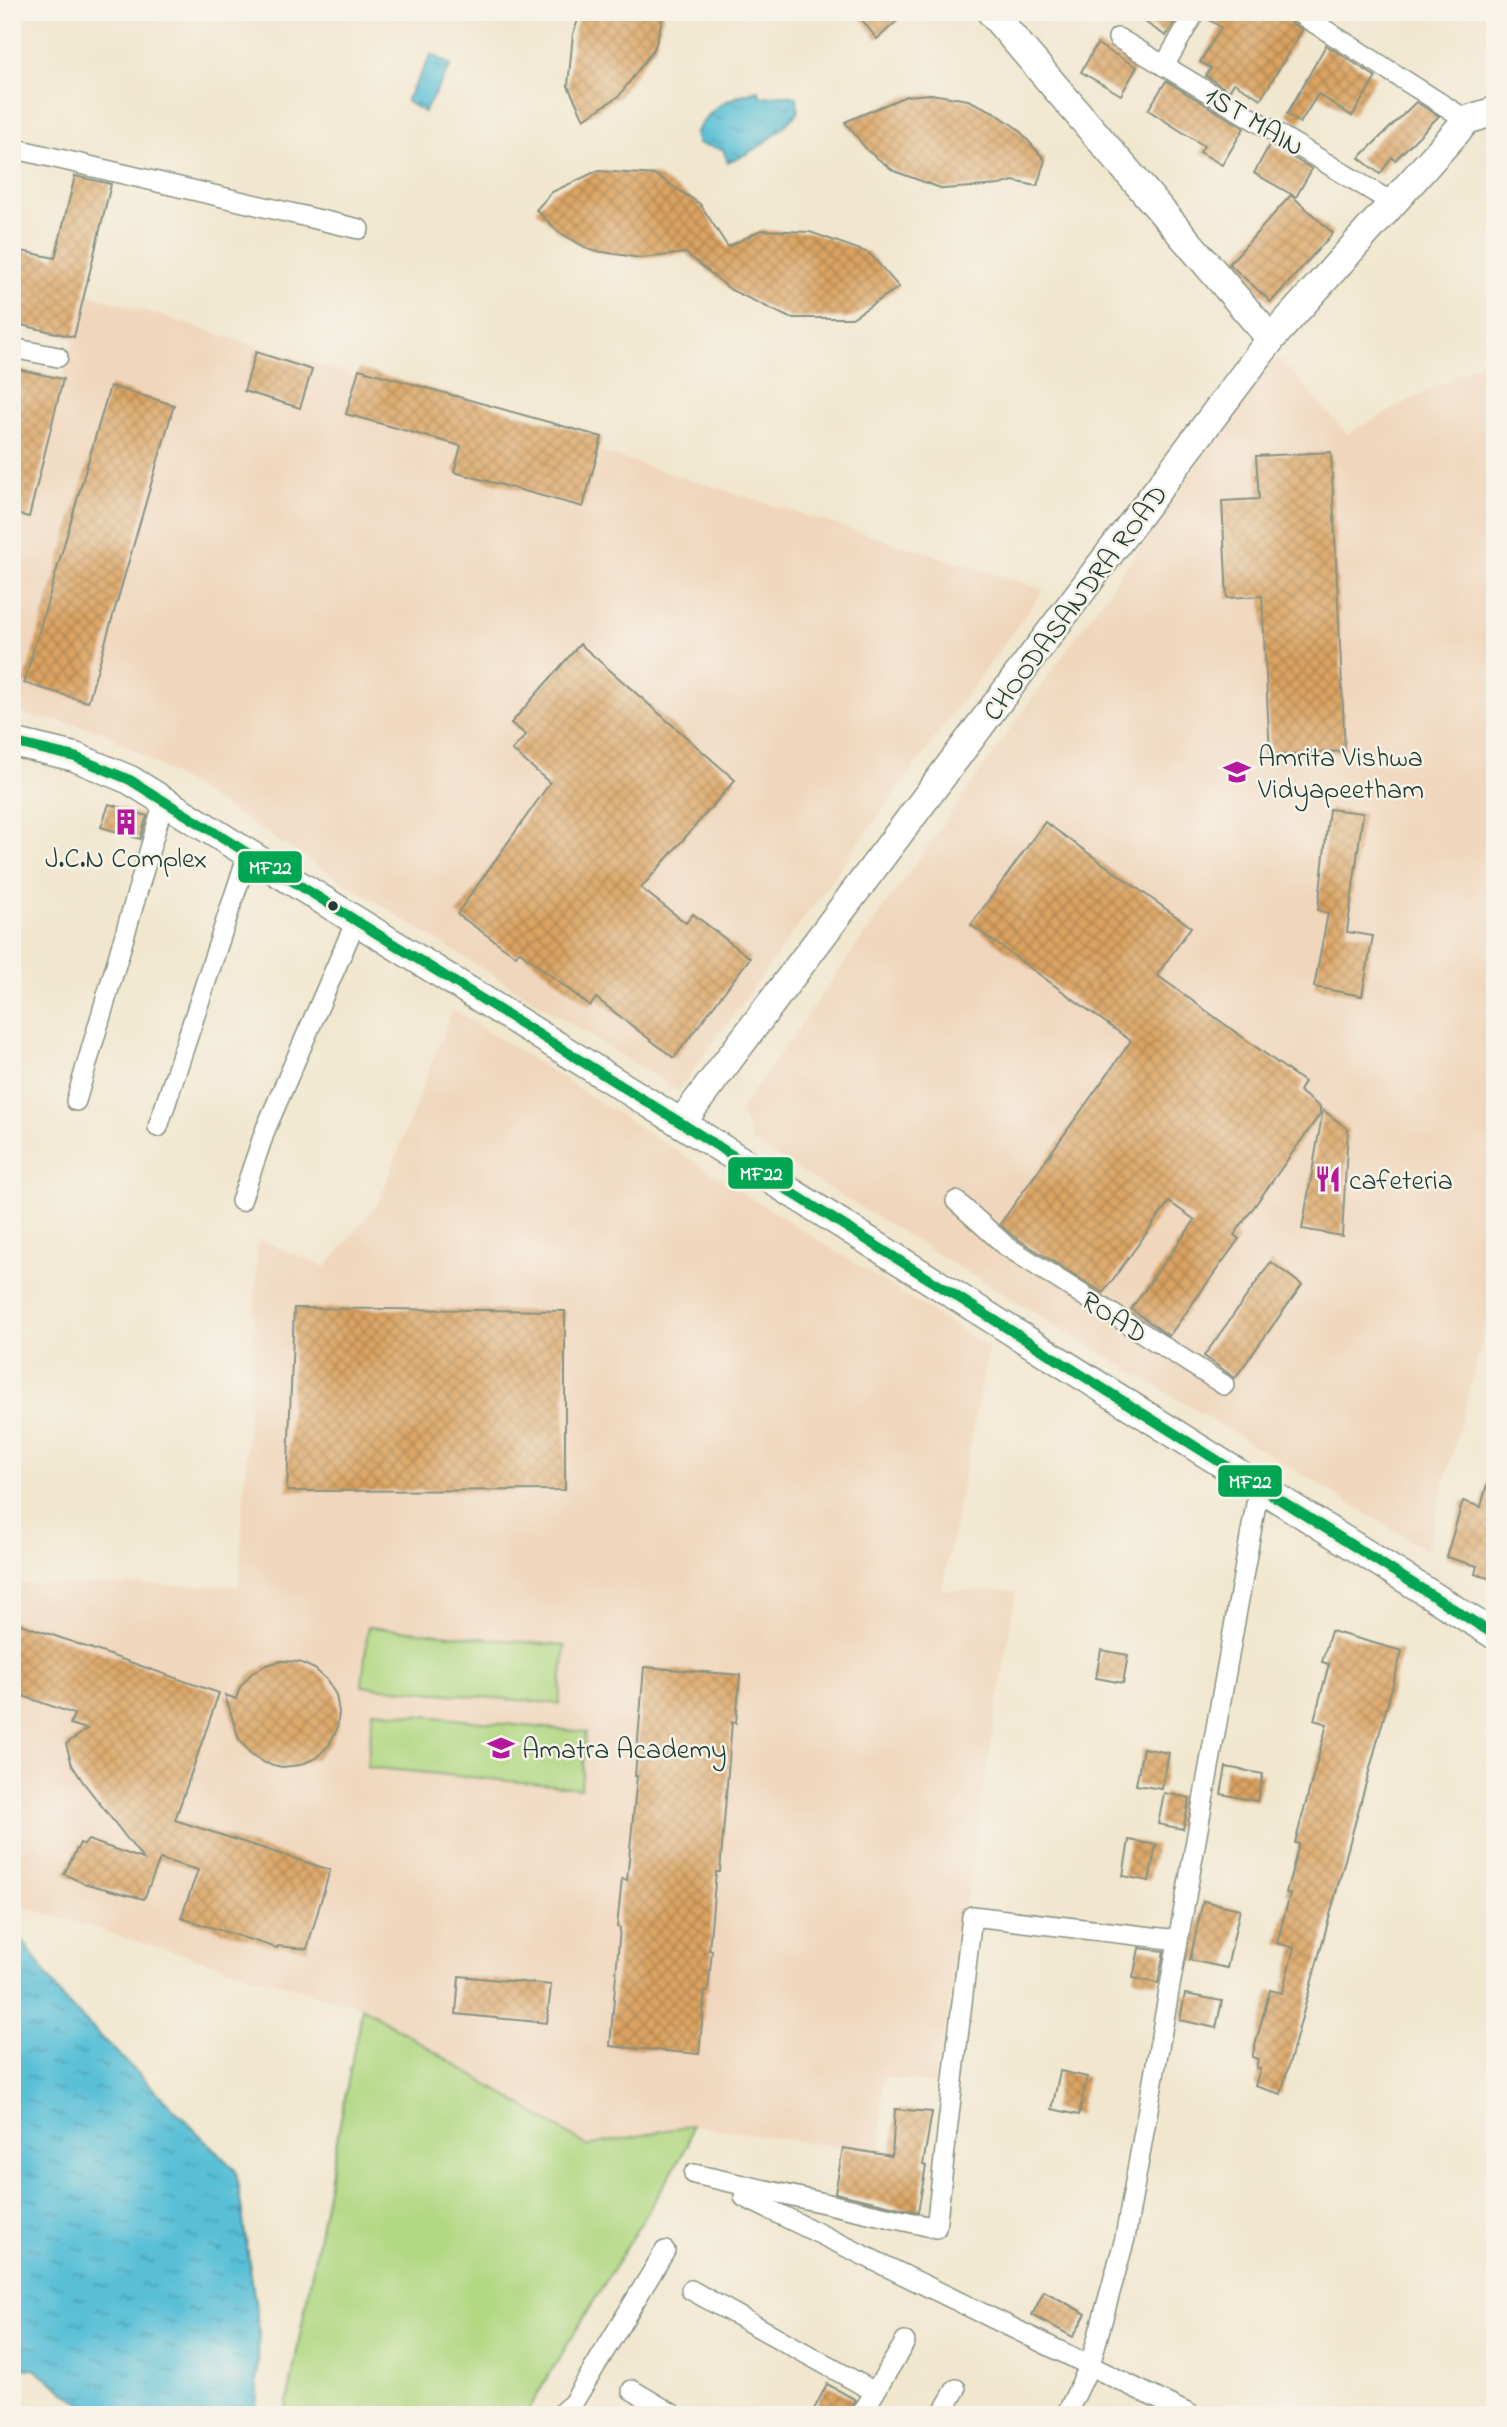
<svg xmlns="http://www.w3.org/2000/svg" width="1507" height="2427" font-family="'Indie Flower',sans-serif">
	<style>
		.built { fill: #f0d6bc }
		.grass { fill: #b1d883; stroke: #688a5c; stroke-width: 2 }
		.water { fill: url(#water-ripples); stroke: #3c7e86; stroke-width: 2 }
		.building { fill: url(#building-cross-hatch) }
		.lines { fill: none; stroke-linecap: round; stroke-linejoin: round }
		.street-casing { stroke: #889282; stroke-width: 22 }
		.secondary-casing { stroke: #889282; stroke-width: 31 }
		.street { stroke: #fff; stroke-width: 19 }
		.secondary { stroke: #fff; stroke-width: 28 }
		.bus-1-casing { stroke: #f7f3e8; stroke-width: 16 }
		.bus-1 { stroke: #00a651; stroke-width: 10 }
		.bus-dot { fill: #1f3d34; stroke: #f7f3e8; stroke-width: 2.5 }
		.labels { text-anchor: middle; stroke-width: 5; stroke-linejoin: round; paint-order: stroke }
		.street-label { font-size: 28px; fill: #1f3d34; stroke: #f7f3e8 }
		.poi-label { font-size: 28px; fill: #1f3d34; stroke: #f7f3e8; text-anchor: start }
		.line-badge { stroke: #f7f3e8; stroke-width: 2.5 }
		.badge-label { font-size: 19px; text-anchor: middle; font-weight: bold; fill: #fff }
	</style>
	<defs>
		<pattern id="water-ripples" width="26" height="14" patternUnits="userSpaceOnUse" patternTransform="scale(1.75)"><rect width="26" height="14" fill="#59bfd7"/><path d="M2 4q2-2 4 0t4 0M15 11q2-2 4 0t4 0" fill="none" stroke="#499caf"/></pattern>
		<pattern id="building-cross-hatch" width="8" height="8" patternUnits="userSpaceOnUse" patternTransform="scale(1.75)"><rect width="8" height="8" fill="#dba361"/><path d="M0 0l8 8M0 8l8-8" fill="none" stroke="#b18651"/></pattern>
	</defs>
	<rect width="100%" height="100%" fill="#f7f3e8"/>
	<filter id="ink" filterUnits="userSpaceOnUse"><feTurbulence type="fractalNoise" baseFrequency=".0143" numOctaves="2"/><feDisplacementMap in="SourceGraphic" scale="14" xChannelSelector="R" yChannelSelector="G"/><feConvolveMatrix kernelMatrix="1 2 1 2 8 2 1 2 1" color-interpolation-filters="sRGB"/></filter>
	<filter id="wash" filterUnits="userSpaceOnUse"><feTurbulence type="fractalNoise" baseFrequency=".00686" numOctaves="4" result="noise"/><feDisplacementMap in="SourceGraphic" scale="28" xChannelSelector="R" yChannelSelector="G"/><feGaussianBlur stdDeviation="1.57" result="paint"/><feColorMatrix in="noise" values="0 0 0 0 0 0 0 0 0 0 0 0 0 0 0 0 0 1.4 0 .05"/><feComposite in="paint" operator="in"/></filter>
	<g filter="url(#wash)">
		<rect width="100%" height="100%" fill="#f1e7cf"/>
		<g class="built">
			<path d="M86 293 1044 589 678 1091 103 731 12 712V564Z"/>
			<path d="M1276 355 1347 434 1495 355V1292L1427 1550 752 1142 740 1110Z"/>
			<path d="M452 1009 989 1348 942 1590 1016 1591 936 2084 883 2078 881 2153 692 2125 588 2146 362 2007 12 1904V1584L239 1586 258 1239 326 1267 378 1204Z"/>
		</g>
		<g class="grass">
			<path d="M368 1627 565 1646 559 1704 362 1686Z"/>
			<path d="M373 1711 586 1732 581 1788 367 1767Z"/>
			<path d="M362 2007 588 2146 692 2125 688 2145 525 2415H285Z"/>
		</g>
		<g class="water">
			<path d="M432 54 451 65 424 112 406 101Z"/>
			<path d="M758 90 761 97 785 95 797 97 798 112C776 135 758 151 728 162L723 149 698 144 695 133C715 103 725 100 758 90Z"/>
			<path d="M12 1934 21 1938 65 2001 236 2171 259 2330 256 2415H97L34 2369 12 2367Z"/>
		</g>
		<g id="blocks">
			<g class="building">
				<path d="M581 12H664L655 47 619 96 584 119 568 86 573 34Z"/>
				<path d="M856 12H907L877 39Z"/>
				<path d="M1130 12H1181L1166 36Z"/>
				<path d="M1207 12H1282L1290 22 1302 30 1261 99 1234 83 1229 91 1206 76 1211 68 1200 62 1221 27 1206 18Z"/>
				<path d="M1097 44 1137 67 1121 95 1081 72Z"/>
				<path d="M1326 45 1376 77 1352 116 1318 94 1300 123 1287 114Z"/>
				<path d="M1166 81 1244 128 1222 165 1200 152 1204 146 1148 110Z"/>
				<path d="M931 94 968 100 994 112 1018 129 1045 160 1037 186 1013 181 1000 185 943 189 894 171 868 151 845 122 906 96Z"/>
				<path d="M1416 102 1439 116 1395 160 1392 157 1380 174 1359 158Z"/>
				<path d="M1270 144 1312 169 1296 197 1254 173Z"/>
				<path d="M597 171 656 175 700 204 728 247 761 230 810 232 869 253 899 287 852 318H790L731 290 686 253 641 258 590 250 559 232 536 210 552 192Z"/>
				<path d="M75 176 111 184 74 337 12 323V249L55 258Z"/>
				<path d="M1291 195 1333 233 1271 302 1229 264Z"/>
				<path d="M256 352 312 370 300 408 244 391Z"/>
				<path d="M12 368 63 379 29 517 12 513Z"/>
				<path d="M359 369 602 437 583 507 454 472 461 446 346 414Z"/>
				<path d="M110 386 174 405 88 702 24 683Z"/>
				<path d="M1331 452 1345 751 1270 755 1262 596 1227 598 1222 501 1259 499 1256 456Z"/>
				<path d="M580 644 735 780 641 888 686 923 693 914 750 958 674 1058 596 998 590 1006 519 951 516 956 457 914 550 783 512 750 526 735 511 723Z"/>
				<path d="M109 804 147 816 140 839 101 827Z"/>
				<path d="M1329 809 1363 813 1347 932 1373 936 1362 996 1314 987 1328 913 1318 910Z"/>
				<path d="M1045 822 1191 927 1157 975 1304 1082 1299 1091 1320 1107V1114L1234 1235 1239 1239 1169 1336 1131 1309 1195 1220 1169 1202 1103 1293 1013 1236 1000 1224 1131 1041 971 925Z"/>
				<path d="M1323 1110 1348 1129 1342 1236 1302 1229Z"/>
				<path d="M1271 1262 1302 1285 1235 1378 1204 1356Z"/>
				<path d="M294 1308 565 1311V1490L287 1491Z"/>
				<path d="M1490 1473 1495 1474V1580L1475 1574 1477 1566 1446 1557 1463 1501 1481 1507Z"/>
				<path d="M12 1621 219 1693 175 1820 330 1870 307 1949 278 1946 277 1948 181 1918 198 1870 160 1859 144 1899 83 1883 64 1874 80 1843 84 1845 88 1840 143 1859 83 1782 72 1765 66 1744 87 1729 70 1724 74 1714 12 1692Z"/>
				<path d="M1331 1631 1402 1651 1281 2094 1255 2086 1260 2069 1256 2068 1258 2059 1252 2057 1270 1990 1282 1993 1294 1948 1277 1943 1290 1894 1286 1893 1299 1844 1295 1843 1327 1724 1314 1720 1329 1664 1322 1662Z"/>
				<path d="M1101 1650 1128 1655 1123 1683 1096 1678Z"/>
				<path d="M282 1661 299 1662 315 1669 327 1680 336 1695 339 1712 337 1729 329 1745 316 1758 300 1765 282 1767 265 1763 250 1753 239 1739 225 1695 236 1699 240 1687 251 1674 266 1665Z"/>
				<path d="M644 1667 740 1675 736 1723 732 1722 720 1872H716L709 1950H712L708 1992H705L699 2054 610 2046 620 1928 617 1927 622 1879 627 1880 637 1776H635Z"/>
				<path d="M1143 1748 1169 1753 1162 1789 1136 1785Z"/>
				<path d="M1226 1767 1263 1774 1257 1801 1221 1794Z"/>
				<path d="M1164 1793 1190 1798 1183 1829 1158 1824Z"/>
				<path d="M1129 1840 1156 1845 1149 1881 1123 1876Z"/>
				<path d="M1203 1901 1240 1909 1227 1968 1190 1960Z"/>
				<path d="M1139 1948 1164 1951 1158 1983 1133 1978Z"/>
				<path d="M459 1976 551 1985 547 2023 456 2014Z"/>
				<path d="M1185 1994 1222 2001 1216 2028 1180 2020Z"/>
				<path d="M1060 2071 1087 2077 1079 2115 1052 2109Z"/>
				<path d="M895 2109 932 2112 923 2165 926 2166 918 2212 835 2193 843 2148 892 2156Z"/>
				<path d="M1044 2291 1086 2314 1073 2337 1032 2315Z"/>
				<path d="M827 2384 856 2400 848 2415H811Z"/>
			</g>
		</g>
	</g>
	<g filter="url(#ink)">
		<use href="#blocks" fill-opacity="0" stroke="#889282" stroke-width="2"/>
		<g class="lines">
			<g class="street-casing">
				<g id="street">
					<path d="M1297 12 1467 120"/>
					<path d="M1118 38 1391 202"/>
					<path d="M1164 66 1195 12"/>
					<path d="M12 148 359 229"/>
					<path d="M12 348 58 357"/>
					<path d="M76 1101 164 801"/>
					<path d="M158 1127 248 854"/>
					<path d="M241 1201 266 1128 356 921"/>
					<path d="M956 1201 1006 1246 1224 1385"/>
					<path d="M694 2174 936 2228 972 1916 1178 1940"/>
					<path d="M744 2197 1191 2415"/>
					<path d="M691 2290 875 2392"/>
					<path d="M632 2390 674 2415"/>
					<path d="M559 2415 573 2403 665 2251"/>
					<path d="M861 2415 905 2342"/>
					<path d="M941 2415 956 2389"/>
					<path d="M1066 2415 1090 2365 1125 2238 1259 1487"/>
				</g>
			</g>
			<g class="secondary-casing">
				<g id="secondary">
					<path d="M991 12 1271 339"/>
					<path d="M12 742 75 757 130 780 681 1123 1495 1635"/>
					<path d="M681 1123 1271 339 1467 120 1495 111"/>
				</g>
			</g>
			<use href="#street" class="street"/>
			<use href="#secondary" class="secondary"/>
			<g class="bus-1-casing">
				<path id="bus-1" d="M12 742 75 757 130 780 681 1123 1495 1635"/>
			</g>
			<use href="#bus-1" class="bus-1"/>
		</g>
	</g>
	<defs>
		<g id="university-bare" transform="scale(2.1)"><path d="M0-5L7-2L0 1L-7-2ZM-4 1L0 2.5L4 1V4Q0 6-4 4Z" fill="#b5179e" stroke="#f7f3e8" stroke-width="2.5" paint-order="stroke"/></g>
		<g id="building-bare" transform="scale(2.1)"><path d="M-4-6H4V6H1V3H-1V6H-4ZM-2.5-4.3h1.7v1.8h-1.7ZM.8-4.3h1.7v1.8H.8ZM-2.5-1h1.7V.8h-1.7ZM.8-1h1.7V.8H.8Z" fill="#b5179e" stroke="#f7f3e8" stroke-width="2.5" paint-order="stroke"/></g>
		<g id="restaurant-bare" transform="scale(2.1)"><path d="M-5-6h1v4h1v-4h1v4h1v-4h1v5L-1.5 .5V6h-2V.5L-5-1ZM5-6V6H3V1.5H1.5Q1.5-4 5-6Z" fill="#b5179e" stroke="#f7f3e8" stroke-width="2.5" paint-order="stroke"/></g>
		<g id="school-bare" transform="scale(2.1)"><path d="M0-5L7-2L0 1L-7-2ZM-4 1L0 2.5L4 1V4Q0 6-4 4Z" fill="#b5179e" stroke="#f7f3e8" stroke-width="2.5" paint-order="stroke"/></g>
	</defs>
	<g fill-rule="evenodd">
		<use href="#university-bare" x="1237" y="772"/>
		<use href="#building-bare" x="126" y="822"/>
		<use href="#restaurant-bare" x="1328" y="1179"/>
		<use href="#school-bare" x="501" y="1748"/>
	</g>
	<circle class="bus-dot" cx="333" cy="906" r="6"/>
	<g class="labels">
		<g class="street-label">
			<text transform="translate(1255 120) rotate(31)" y="10">1ST MAIN</text>
			<text transform="translate(1074 602) rotate(-53)" y="10">CHOODASANDRA ROAD</text>
			<text transform="translate(1115 1316) rotate(33)" y="10">ROAD</text>
		</g>
		<g class="poi-label">
			<text x="1258" y="766">Amrita Vishwa<tspan x="1258" dy="32">Vidyapeetham</tspan></text>
			<text x="126" y="867" text-anchor="middle">J.C.N Complex</text>
			<text x="1349" y="1189">cafeteria</text>
			<text x="522" y="1758">Amatra Academy</text>
		</g>
	</g>
	<g class="line-badge">
		<rect x="237" y="850" width="66" height="34" rx="7" fill="#00a651"/>
		<rect x="727" y="1156" width="67" height="34" rx="7" fill="#00a651"/>
		<rect x="1217" y="1464" width="66" height="34" rx="7" fill="#00a651"/>
	</g>
	<g class="badge-label">
		<text x="270" y="874">MF22</text>
		<text x="761" y="1180">MF22</text>
		<text x="1250" y="1488">MF22</text>
	</g>
	<rect width="1507" height="2427" fill="none" stroke="#f7f3e8" stroke-width="42"/>
</svg>
